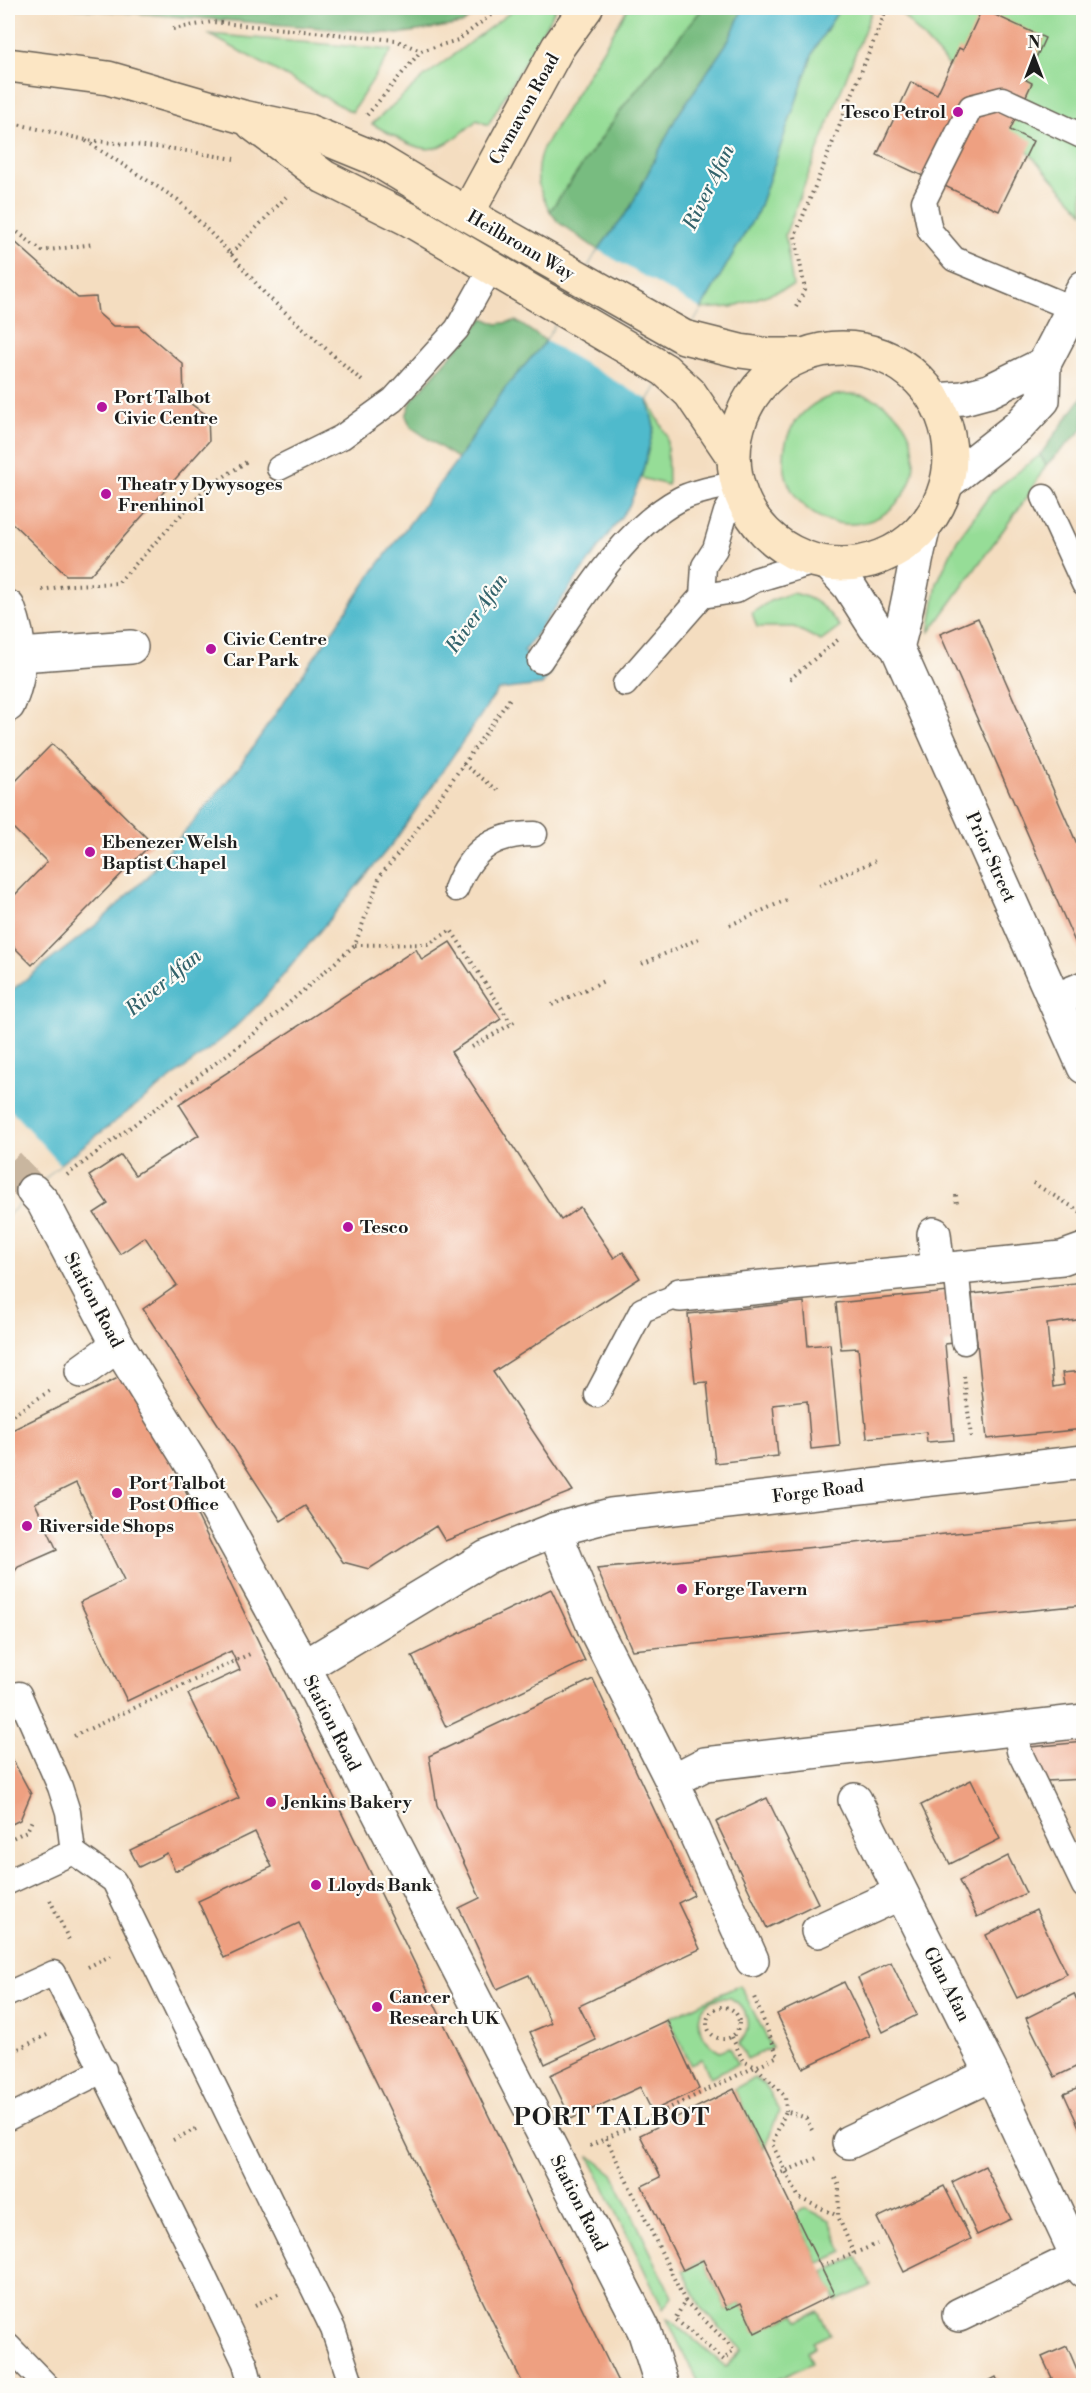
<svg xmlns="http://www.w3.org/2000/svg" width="1091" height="2393" font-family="'Libre Bodoni',serif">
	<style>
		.green { fill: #96dd97; stroke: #597c5a; stroke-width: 1.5 }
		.forest { fill: #78bc80; stroke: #4a6c4e; stroke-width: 1.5 }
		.water { fill: #4fbacc; stroke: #366b74; stroke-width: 1.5 }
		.pier { fill: #f4ddc0 }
		.building { fill: #eea081 }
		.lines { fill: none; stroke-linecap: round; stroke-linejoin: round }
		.pedestrian-tunnel { stroke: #c9b69f; stroke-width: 33; stroke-dasharray: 33 16; stroke-linecap: butt }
		.service-casing { stroke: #686055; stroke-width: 27 }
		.pedestrian-casing { stroke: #686055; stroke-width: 36 }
		.minor-casing { stroke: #686055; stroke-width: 36 }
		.tertiary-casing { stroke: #686055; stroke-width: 36 }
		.secondary-casing { stroke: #686055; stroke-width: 36 }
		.path { stroke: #686055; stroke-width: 4; stroke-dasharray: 1.5 4.5; stroke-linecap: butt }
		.service { stroke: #fff; stroke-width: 24 }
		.pedestrian { stroke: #fff; stroke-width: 33 }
		.minor { stroke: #fff; stroke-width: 33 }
		.tertiary { stroke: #fff; stroke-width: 33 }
		.secondary { stroke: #fce6c4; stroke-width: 33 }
		.poi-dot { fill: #b5179e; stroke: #fdfcf7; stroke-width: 2 }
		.labels { text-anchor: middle; stroke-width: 4.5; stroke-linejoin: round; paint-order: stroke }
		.street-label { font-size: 18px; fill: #1c1c1c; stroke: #fdfcf7 }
		.poi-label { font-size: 18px; font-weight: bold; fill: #1c1c1c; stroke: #fdfcf7; text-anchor: start }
		.water-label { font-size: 20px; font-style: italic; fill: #33636b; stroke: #fdfcf7 }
		.district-label { font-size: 24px; font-weight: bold; letter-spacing: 1.5px; fill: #1c1c1c; stroke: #fdfcf7 }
	</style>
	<rect width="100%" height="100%" fill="#fdfcf7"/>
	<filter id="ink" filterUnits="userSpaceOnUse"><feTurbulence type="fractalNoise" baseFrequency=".0167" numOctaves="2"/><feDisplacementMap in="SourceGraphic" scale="12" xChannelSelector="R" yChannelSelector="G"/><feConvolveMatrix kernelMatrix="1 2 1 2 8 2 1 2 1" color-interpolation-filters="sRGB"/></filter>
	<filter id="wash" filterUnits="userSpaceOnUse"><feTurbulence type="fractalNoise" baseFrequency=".008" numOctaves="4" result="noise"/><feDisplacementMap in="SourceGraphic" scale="24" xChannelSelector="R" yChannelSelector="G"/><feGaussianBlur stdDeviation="1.35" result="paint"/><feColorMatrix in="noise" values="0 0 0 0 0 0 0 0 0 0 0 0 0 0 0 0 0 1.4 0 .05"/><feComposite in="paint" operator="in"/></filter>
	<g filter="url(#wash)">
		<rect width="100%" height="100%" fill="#f4ddc0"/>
		<g class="green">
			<path d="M516 8H556L488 125 477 120C429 163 424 152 372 124L424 77Z"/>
			<path d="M628 8H703L626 103 550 211C537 188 533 174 543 148Z"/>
			<path d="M840 8H873L785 235 793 286 732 307 701 309 758 211 814 50Z"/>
			<path d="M896 8H1083V212Z"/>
			<path d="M208 34 392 50 352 112Z"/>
			<circle cx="849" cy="459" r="65"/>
			<path d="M648 400 667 436 668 485 641 478 654 427Z"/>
			<path d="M1040 455 1046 465 1027 497 929 633 937 583 957 540 992 492Z"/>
			<path d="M792 593C815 597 826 608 840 627L821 641 794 627H757L752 613 770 601Z"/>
			<path d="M740 1985 772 2048 747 2059 739 2044C753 2029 749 2007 730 1998 692 1995 690 2036 720 2051L730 2047 738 2064 710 2077 702 2059 690 2064 669 2018Z"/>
			<path d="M754 2078 765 2085 779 2111 764 2149 734 2089Z"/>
			<path d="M589 2155 613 2174 672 2297 663 2309Z"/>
			<path d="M805 2208 830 2220 843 2252 819 2263 795 2214Z"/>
			<path d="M857 2257 871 2286 836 2301 824 2272Z"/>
			<path d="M703 2260 727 2310 741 2303 755 2332 795 2314 799 2320 818 2311 830 2334 813 2342 815 2346 807 2351 812 2363 766 2385H699L667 2319 672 2321 726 2367 742 2350 701 2308 683 2270Z"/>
		</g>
		<g class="forest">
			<path d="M69 8H483L462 24 398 34Z"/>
			<path d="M703 8H743L729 40 676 118 630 208 598 250 558 222 550 211 626 103Z"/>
			<path d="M484 318 497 324 516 321 546 341 505 388 458 459 411 427 406 416 412 400Z"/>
			<path d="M1083 396V429L1046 465 1040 455Z"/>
		</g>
		<path class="water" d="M743 8H840L814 50 758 211 648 400 654 427 641 478 629 506 524 651 552 670 542 685 498 690 396 839 261 1002 226 1036 60 1164 8 1215V993L97 924 146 878 239 767 375 569 458 459 505 388 546 341 598 250 630 208 676 118 729 40Z"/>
		<g class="pier">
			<path d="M598 250 701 309 648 400 546 341Z"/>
			<path d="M8 1107 60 1164 8 1215Z"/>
		</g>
		<g id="blocks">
			<g class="building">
				<path d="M982 9 1045 38 1026 80 1032 83 1010 130 1033 141 999 211 877 155 911 82 937 94 959 48 963 50Z"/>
				<path d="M8 242H15L78 298 96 297 98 313 113 326H138L183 364 184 399 208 416 209 441 90 575H66L8 519V336L12 332 8 328Z"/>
				<path d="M978 618 1084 860V948L1079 951 940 634Z"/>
				<path d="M52 744 152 843 32 965 8 941V902L47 862 8 823V789Z"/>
				<path d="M450 942 501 1019 451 1052 561 1220 580 1207 614 1258 623 1252 640 1278 493 1372 573 1491 445 1541 436 1526 369 1569 343 1562 305 1506 281 1521 143 1309 177 1285 145 1237 120 1254 94 1213 108 1204 89 1176 121 1155 135 1175 199 1135 179 1104 416 949 422 960Z"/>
				<path d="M1084 1282V1319L1047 1324 1053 1387 1064 1385 1062 1373 1084 1371V1429L987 1439 972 1294Z"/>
				<path d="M949 1292 954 1343 945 1344 954 1440 927 1442 926 1432 867 1438 858 1348 841 1349 836 1303Z"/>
				<path d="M804 1302 808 1346 830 1344 840 1446 811 1449 807 1401 773 1405 778 1456 715 1463 707 1382 695 1383 688 1314Z"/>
				<path d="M128 1373 620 2386H524L299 1923 224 1958 198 1901 272 1867 255 1832 175 1871 167 1853 139 1867 130 1850 239 1798 188 1694 240 1670 231 1651 127 1701 80 1602 124 1581 76 1483 35 1503 57 1550 18 1567 8 1580V1456L12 1454 8 1445V1432Z"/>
				<path d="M1084 1520V1605L738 1640 632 1650 597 1569Z"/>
				<path d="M551 1589 585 1661 446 1727 412 1656Z"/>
				<path d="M593 1679 694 1895 678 1903 700 1949 579 2006 596 2040 545 2064 530 2032 551 2023 529 1975 497 1989 459 1908 480 1898 437 1805 429 1756Z"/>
				<path d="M1084 1742V1779L1046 1781 1030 1747Z"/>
				<path d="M8 1751 31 1794 20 1820 8 1826Z"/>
				<path d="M971 1780 1000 1839 950 1864 921 1805Z"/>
				<path d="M767 1798 818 1903 767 1928 716 1822Z"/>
				<path d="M1008 1856 1026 1893 977 1917 959 1881Z"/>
				<path d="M1036 1910 1067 1974 1017 1998 986 1935Z"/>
				<path d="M891 1962 917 2015 883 2032 858 1978Z"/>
				<path d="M844 1982 870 2036 803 2068 777 2014Z"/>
				<path d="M1074 1994 1084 2015V2063L1055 2077 1026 2018Z"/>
				<path d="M667 2020 699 2089 652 2111 640 2087 571 2119 550 2075Z"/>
				<path d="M1084 2086V2138L1064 2094Z"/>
				<path d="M734 2089 834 2294 755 2333 741 2303 727 2310 703 2260 683 2270 642 2186 661 2177 640 2135Z"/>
				<path d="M985 2166 1011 2219 977 2235 952 2182Z"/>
				<path d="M944 2186 971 2239 904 2272 877 2218Z"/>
				<path d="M1067 2346 1084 2386H1036L1052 2378 1042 2357Z"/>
				<path d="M996 2377 1000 2386H979Z"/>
			</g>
		</g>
	</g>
	<g filter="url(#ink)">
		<use href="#blocks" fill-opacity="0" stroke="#686055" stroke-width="1.5"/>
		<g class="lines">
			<path class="pedestrian-tunnel" d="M8 1164 33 1191"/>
			<g class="service-casing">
				<g id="service">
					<path d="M1074 309 954 259 930 231 924 201 971 107 1002 99 1084 137"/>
					<path d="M279 468 342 437 393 400 457 329 490 270"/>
					<path d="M1044 497 1084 584"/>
					<path d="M702 596 735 591 755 580 815 562"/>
					<path d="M540 661C578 606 620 531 680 499 697 490 719 488 737 483"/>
					<path d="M625 684 702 596 704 566 715 549 726 512 739 491"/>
					<path d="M456 889C471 850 493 834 535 834"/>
					<path d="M956 1268 964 1342"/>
					<path d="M597 1395 642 1310 680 1295"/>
					<path d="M19 1694 60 1787 68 1812 73 1852"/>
					<path d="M1015 1728 1019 1751 1084 1886"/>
					<path d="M8 1882 73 1852 114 1881 333 2329 352 2386"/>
					<path d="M8 1994 54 1973 199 2266 245 2363 251 2386"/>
					<path d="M8 2118 104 2070"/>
					<path d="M8 2346 47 2386"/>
				</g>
			</g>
			<g class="pedestrian-casing">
				<g id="pedestrian">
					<path d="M8 607C21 639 23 673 8 705"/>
					<path d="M20 655 131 647"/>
					<path d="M33 1191 43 1202 118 1345 191 1463 304 1667 644 2330 662 2386"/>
					<path d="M82 1371 118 1345"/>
					<path d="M554 1530 594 1627"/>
					<path d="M304 1667 487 1557 554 1530 611 1515 1084 1462"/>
				</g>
			</g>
			<g class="minor-casing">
				<g id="minor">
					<path d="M935 400 963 398 989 391 1044 364"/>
					<path d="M947 483 1018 427 1043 400 1044 364 1084 287"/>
					<path d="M1055 1000 1084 988"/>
					<path d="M934 1234 938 1270"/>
					<path d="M680 1295 1062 1258 1084 1250"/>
					<path d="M594 1627 672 1781 752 1960"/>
					<path d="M672 1781 705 1764 1084 1721"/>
					<path d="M855 1800 992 2074 1084 2271"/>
					<path d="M818 1931 901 1893"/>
					<path d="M849 2142 992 2074"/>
					<path d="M959 2315 1077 2258"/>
				</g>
			</g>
			<g class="tertiary-casing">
				<g id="tertiary">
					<path d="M829 564 849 586 875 627 897 647 1084 1067"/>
					<path d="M897 647C909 607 913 567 924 527"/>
				</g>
			</g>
			<g class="secondary-casing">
				<g id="secondary">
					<path d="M8 65 108 78 243 117 308 131 374 158 467 214 684 337 740 351 770 355H802"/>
					<path d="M253 124 324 177 410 220 665 370 690 393 732 455"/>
					<path d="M467 214 558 47 586 8"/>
					<circle cx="842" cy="456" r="108"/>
				</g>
			</g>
			<g class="path">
				<path d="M173 29 212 22 395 40 421 51"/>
				<path d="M367 115 421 51 458 40 500 8"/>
				<path d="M8 122 86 140 174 149 234 159"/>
				<path d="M86 141 178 200 231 254 266 295 362 381"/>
				<path d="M8 225 42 251 94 244"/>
				<path d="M231 254 286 197"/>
				<path d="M796 307 805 290 795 236 887 8"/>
				<path d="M42 590 71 585 118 583 204 490 246 462"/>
				<path d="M790 679 839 639"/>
				<path d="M463 764 499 791"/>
				<path d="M819 885 875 861"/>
				<path d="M730 925 786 900"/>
				<path d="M355 945 429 944 451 930 511 1023"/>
				<path d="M642 964 698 939"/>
				<path d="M552 1005 606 980"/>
				<path d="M472 1047 518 1020"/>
				<path d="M67 1175 249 1038 355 945 380 876 411 838 511 697"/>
				<path d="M1033 1183 1081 1212"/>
				<path d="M956 1195 957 1205"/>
				<path d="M964 1376 971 1437"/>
				<path d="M8 1418 51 1390"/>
				<path d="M74 1736 252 1653"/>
				<path d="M8 1840 27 1831 33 1818"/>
				<path d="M50 1900 70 1942"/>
				<path d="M88 1967 114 1954"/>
				<circle cx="723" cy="2023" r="16"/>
				<path d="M732 2037 743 2061 756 2067 785 2096 786 2111"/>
				<path d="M8 2054 47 2035"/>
				<path d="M812 2130 806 2118 786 2111 772 2144 799 2198 838 2216"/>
				<path d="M606 2138 685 2301"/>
				<path d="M173 2140 198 2128"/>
				<path d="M590 2146 778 2056 754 1997"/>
				<path d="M776 2175 817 2158"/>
				<path d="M835 2178 839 2186 838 2216 854 2254"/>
				<path d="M821 2267 877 2244"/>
				<path d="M685 2301 734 2349 724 2360 675 2319Z"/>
				<path d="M255 2305 278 2294"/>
			</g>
			<use href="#service" class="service"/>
			<use href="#pedestrian" class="pedestrian"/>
			<use href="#minor" class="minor"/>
			<use href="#tertiary" class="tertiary"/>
			<use href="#secondary" class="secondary"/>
		</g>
	</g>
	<g class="poi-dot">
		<circle cx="958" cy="112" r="6"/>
		<circle cx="102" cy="407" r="6"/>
		<circle cx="106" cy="494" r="6"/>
		<circle cx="211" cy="649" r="6"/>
		<circle cx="90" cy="852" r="6"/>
		<circle cx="348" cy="1227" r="6"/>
		<circle cx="117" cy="1493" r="6"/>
		<circle cx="27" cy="1526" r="6"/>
		<circle cx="682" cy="1589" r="6"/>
		<circle cx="271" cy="1802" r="6"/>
		<circle cx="316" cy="1885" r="6"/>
		<circle cx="377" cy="2007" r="6"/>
	</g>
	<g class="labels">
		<g class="street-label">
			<text transform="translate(524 109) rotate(-61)" y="6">Cwmavon Road</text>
			<text transform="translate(521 245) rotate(30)" y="6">Heilbronn Way</text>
			<text transform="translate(991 857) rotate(66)" y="6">Prior Street</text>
			<text transform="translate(94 1300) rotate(62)" y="6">Station Road</text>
			<text transform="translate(818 1491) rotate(-7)" y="6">Forge Road</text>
			<text transform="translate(332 1723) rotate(63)" y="6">Station Road</text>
			<text transform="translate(947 1984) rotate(63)" y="6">Glan Afan</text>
			<text transform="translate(579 2203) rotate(63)" y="6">Station Road</text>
		</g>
		<g class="poi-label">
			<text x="946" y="118" text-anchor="end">Tesco Petrol</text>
			<text x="114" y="403">Port Talbot<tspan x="114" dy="21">Civic Centre</tspan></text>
			<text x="118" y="490">Theatr y Dywysoges<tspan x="118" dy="21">Frenhinol</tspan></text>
			<text x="223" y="645">Civic Centre<tspan x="223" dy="21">Car Park</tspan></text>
			<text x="102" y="848">Ebenezer Welsh<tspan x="102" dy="21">Baptist Chapel</tspan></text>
			<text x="360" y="1233">Tesco</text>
			<text x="129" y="1489">Port Talbot<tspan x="129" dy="21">Post Office</tspan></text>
			<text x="39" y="1532">Riverside Shops</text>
			<text x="694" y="1595">Forge Tavern</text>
			<text x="283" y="1808">Jenkins Bakery</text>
			<text x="328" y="1891">Lloyds Bank</text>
			<text x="389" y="2003">Cancer<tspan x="389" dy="21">Research UK</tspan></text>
		</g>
		<g class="water-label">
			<text transform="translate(708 187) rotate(-64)" y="7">River Afan</text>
			<text transform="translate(476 613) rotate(-55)" y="7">River Afan</text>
			<text transform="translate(163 982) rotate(-40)" y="7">River Afan</text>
		</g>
		<g class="district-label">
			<text x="612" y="2125">PORT TALBOT</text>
		</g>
	</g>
	<rect width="1091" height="2393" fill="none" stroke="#fdfcf7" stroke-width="30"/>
	<g transform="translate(1034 57)" stroke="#fdfcf7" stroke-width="4.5" paint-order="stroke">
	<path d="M0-4.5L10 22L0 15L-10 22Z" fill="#1c1c1c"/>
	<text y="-9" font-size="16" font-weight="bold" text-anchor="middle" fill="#1c1c1c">N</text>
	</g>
</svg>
